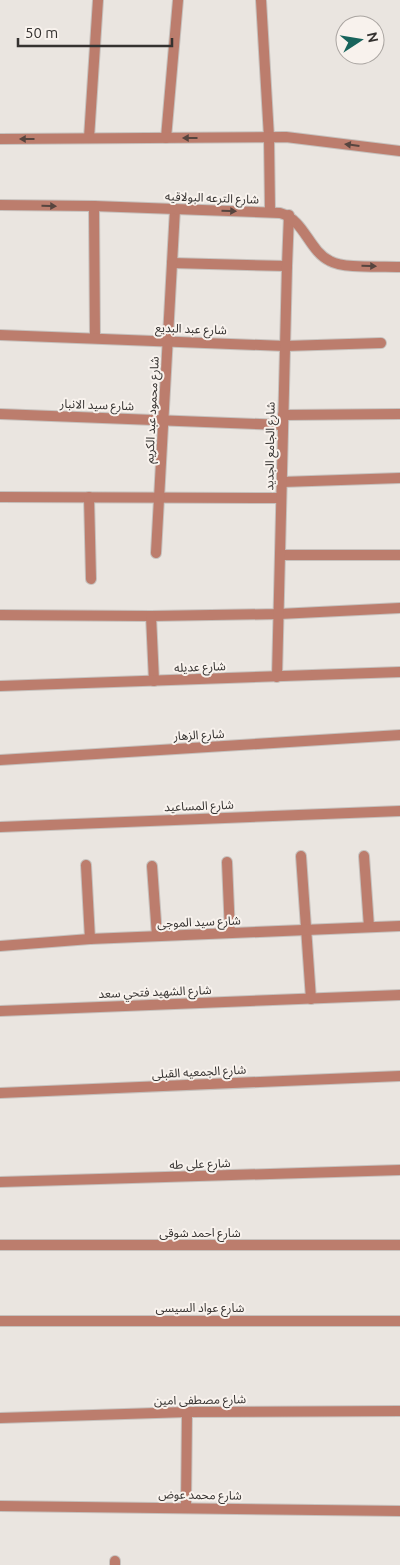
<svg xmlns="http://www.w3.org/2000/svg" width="400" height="1565" font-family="Ubuntu,'Noto Sans Arabic',sans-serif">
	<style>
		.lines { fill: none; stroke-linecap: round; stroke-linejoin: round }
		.service-casing { stroke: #c6c1bd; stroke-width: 12 }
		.minor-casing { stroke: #c6c1bd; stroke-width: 12 }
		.tertiary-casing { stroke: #c6c1bd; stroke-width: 12 }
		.service { stroke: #bc7d6d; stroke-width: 10 }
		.minor { stroke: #bc7d6d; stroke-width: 10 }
		.tertiary { stroke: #bc7d6d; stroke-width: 10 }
		.oneway { fill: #57453f }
		.labels { text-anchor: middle; stroke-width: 4; stroke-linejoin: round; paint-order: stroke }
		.street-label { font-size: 12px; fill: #353230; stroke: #f8f2ed }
	</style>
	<rect width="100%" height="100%" fill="#eae5e0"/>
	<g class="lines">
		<g class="service-casing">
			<g id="service">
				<path d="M89 138 98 0"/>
				<path d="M166 138 178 0"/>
			</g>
		</g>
		<g class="minor-casing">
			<g id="minor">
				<path d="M261 0 269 137 270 212"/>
				<path d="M94 206 95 338"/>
				<path d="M172 263 287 266"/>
				<path d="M0 335 285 346 381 343"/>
				<path d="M0 414 283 425"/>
				<path d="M283 415 400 414"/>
				<path d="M282 482 400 478"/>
				<path d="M0 497 281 498"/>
				<path d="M89 497 91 579"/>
				<path d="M156 553 175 209"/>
				<path d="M280 555H400"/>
				<path d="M0 615 151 616 279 614 400 608"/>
				<path d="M151 616 154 681"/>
				<path d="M277 677 287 266 289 215"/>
				<path d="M0 686 400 672"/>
				<path d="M0 760 400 735"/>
				<path d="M0 827 400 811"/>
				<path d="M301 856 311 999"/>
				<path d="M364 856 369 927"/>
				<path d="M227 862 230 933"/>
				<path d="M86 865 90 939"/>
				<path d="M152 866 157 936"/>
				<path d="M0 946 90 939 400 926"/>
				<path d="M0 1011 400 995"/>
				<path d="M0 1093 400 1076"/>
				<path d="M0 1182 400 1170"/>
				<path d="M0 1245H400"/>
				<path d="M0 1321H400"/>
				<path d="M0 1418 187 1412 400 1411"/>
				<path d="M0 1506 400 1511"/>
				<path d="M186 1507 187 1412"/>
				<path d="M115 1561V1565"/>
			</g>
		</g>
		<g class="tertiary-casing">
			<g id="tertiary">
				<path d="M0 139 286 137 400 151"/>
				<path d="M0 205 94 206 280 213C305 220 308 250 330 261 344 269 382 266 400 267"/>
			</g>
		</g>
		<use href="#service" class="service"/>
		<use href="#minor" class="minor"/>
		<use href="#tertiary" class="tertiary"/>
	</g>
	<defs><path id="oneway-solid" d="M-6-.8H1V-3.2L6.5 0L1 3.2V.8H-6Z" transform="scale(1.25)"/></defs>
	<g class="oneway">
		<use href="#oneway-solid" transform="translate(190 138) rotate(180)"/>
		<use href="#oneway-solid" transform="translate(27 139) rotate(180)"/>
		<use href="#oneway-solid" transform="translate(352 145) rotate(-173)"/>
		<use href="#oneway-solid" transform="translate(49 206) rotate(1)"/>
		<use href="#oneway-solid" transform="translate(229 211) rotate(2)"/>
		<use href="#oneway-solid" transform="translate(369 266) rotate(1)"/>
	</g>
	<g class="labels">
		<g class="street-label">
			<text transform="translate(212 198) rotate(2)" y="4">شارع الترعه البولاقيه</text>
			<text transform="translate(191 329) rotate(2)" y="4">شارع عبد البديع</text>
			<text transform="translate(97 405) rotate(2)" y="4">شارع سيد الانبار</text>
			<text transform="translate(152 410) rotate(-87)" y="4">شارع محمود عبد الكريم</text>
			<text transform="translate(270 446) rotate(-89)" y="4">شارع الجامع الجديد</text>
			<text transform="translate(200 667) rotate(-2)" y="4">شارع عديله</text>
			<text transform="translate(199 735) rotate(-3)" y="4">شارع الزهار</text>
			<text transform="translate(199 806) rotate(-2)" y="4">شارع المساعيد</text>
			<text transform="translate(199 922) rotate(-2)" y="4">شارع سيد الموجى</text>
			<text transform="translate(155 992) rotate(-2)" y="4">شارع الشهيد فتحي سعد</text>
			<text transform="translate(199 1072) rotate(-3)" y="4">شارع الجمعيه القبلى</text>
			<text transform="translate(200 1164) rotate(-2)" y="4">شارع على طه</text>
			<text x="200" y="1237">شارع احمد شوقى</text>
			<text x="200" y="1312">شارع عواد السيسى</text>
			<text transform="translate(200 1400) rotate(-1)" y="4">شارع مصطفى امين</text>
			<text transform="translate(200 1495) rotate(1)" y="4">شارع محمد عوض</text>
		</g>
	</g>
	<g transform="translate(360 40) rotate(78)"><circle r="24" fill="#f8f2ed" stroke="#aaa5a1"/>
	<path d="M0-4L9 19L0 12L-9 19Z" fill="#18645c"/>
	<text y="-8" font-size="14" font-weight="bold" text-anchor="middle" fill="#353230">N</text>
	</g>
	<path d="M18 38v8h154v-8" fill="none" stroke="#353230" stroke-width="2.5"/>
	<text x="25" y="38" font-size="15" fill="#353230" stroke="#f8f2ed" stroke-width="4" paint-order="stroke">50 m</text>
</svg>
